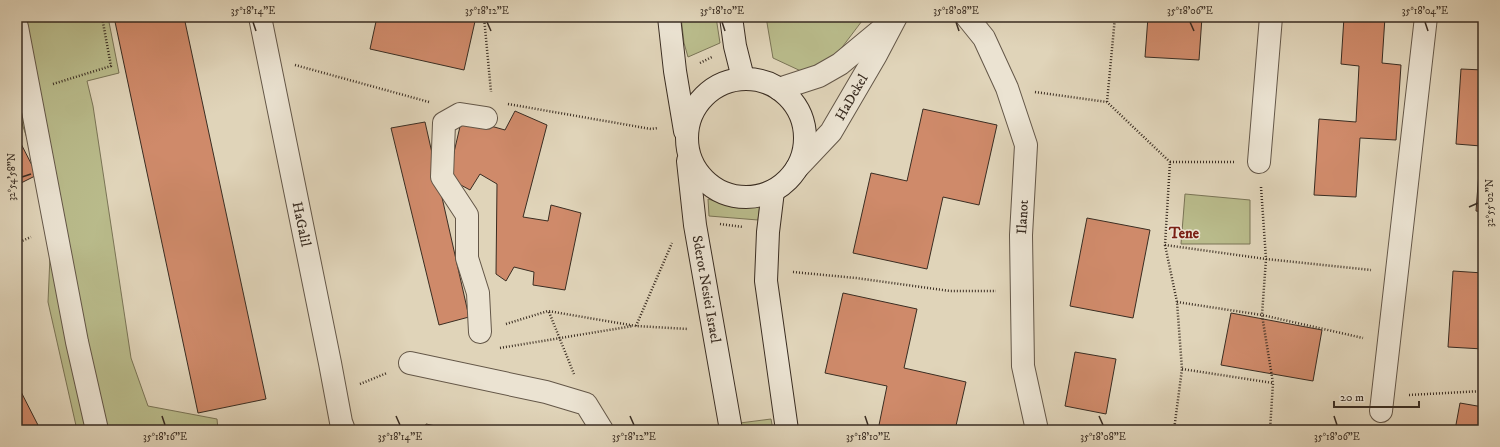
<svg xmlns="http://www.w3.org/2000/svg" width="1500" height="447" font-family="'IM FELL DW Pica',serif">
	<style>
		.green { fill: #b9bb8b; stroke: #7a7456 }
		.building { fill: #cf8a6a; stroke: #3a2d22 }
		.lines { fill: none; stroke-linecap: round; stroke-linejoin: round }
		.street-casing { stroke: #645748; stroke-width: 24 }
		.secondary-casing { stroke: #3a2d22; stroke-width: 24 }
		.path { stroke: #3a2d22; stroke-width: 2.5; stroke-dasharray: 1 2; stroke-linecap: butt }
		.street { stroke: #ebe3d2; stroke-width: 22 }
		.secondary { stroke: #ebe3d2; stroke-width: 22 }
		.ticks { fill: none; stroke: #3a2d22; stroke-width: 1.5 }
		.labels { text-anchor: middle; stroke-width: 3; stroke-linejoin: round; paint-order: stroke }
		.street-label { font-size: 14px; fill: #3a2d22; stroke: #ebe3d2 }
		.neighbourhood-label { font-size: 15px; font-weight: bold; fill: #7a1f14; stroke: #ebe3d2 }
		.neatline { fill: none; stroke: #3a2d22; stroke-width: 1.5 }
		.ticks-label { font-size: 10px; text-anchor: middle; fill: #3a2d22 }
	</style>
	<rect width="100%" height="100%" fill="#e0d4b9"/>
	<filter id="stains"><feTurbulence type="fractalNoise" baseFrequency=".005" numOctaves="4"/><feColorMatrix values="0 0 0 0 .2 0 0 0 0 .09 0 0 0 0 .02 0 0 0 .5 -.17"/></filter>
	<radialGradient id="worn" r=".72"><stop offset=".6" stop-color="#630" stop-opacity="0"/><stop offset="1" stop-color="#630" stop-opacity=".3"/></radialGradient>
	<g class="green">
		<path d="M17 17H108L119 73 87 81 93 106 131 358 148 406 217 419 218 430H77L48 302 52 211 17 109Z"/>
		<path d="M681 17H716L720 43 688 57 684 43Z"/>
		<path d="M766 17H865L818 79 773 58Z"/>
		<path d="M1185 194 1250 200V244H1181Z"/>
		<path d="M708 199C727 205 740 205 760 204L758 220 709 216Z"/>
		<path d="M771 419 773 430H742L740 423Z"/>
	</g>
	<g class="building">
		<path d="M114 17H184L266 399 198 413Z"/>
		<path d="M377 17H476L464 70 370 49Z"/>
		<path d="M1148 17H1202L1199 60 1145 57Z"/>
		<path d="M1344 17H1385L1382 63 1401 65 1396 140 1360 138 1356 197 1314 195 1319 119 1356 122 1359 66 1341 64Z"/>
		<path d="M1461 69 1483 70V212L1476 211 1481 146 1456 144Z"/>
		<path d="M923 109 997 125 979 205 943 197 927 269 853 253 871 173 907 181Z"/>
		<path d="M515 111 547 125 523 217 548 221 551 205 581 213 565 290 533 285 534 272 514 267 506 281 496 274 497 184 480 174 470 190 448 178 462 118 505 130Z"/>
		<path d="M425 122 469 317 439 325 391 128Z"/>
		<path d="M17 136 37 175 17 185Z"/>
		<path d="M1087 218 1150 230 1133 318 1070 306Z"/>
		<path d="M1453 271 1483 273V349L1448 347Z"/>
		<path d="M843 293 917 309 904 368 966 382 955 430H878L887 386 825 373Z"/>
		<path d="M1231 313 1322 330 1313 381 1221 365Z"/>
		<path d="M1075 352 1116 359 1106 414 1065 406Z"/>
		<path d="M17 384 40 429 38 430H17Z"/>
		<path d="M1460 403 1483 407V430H1455Z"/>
		<path d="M426 424 455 430H424Z"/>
	</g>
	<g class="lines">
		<g class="street-casing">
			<g id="street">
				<path d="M260 17 330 363 341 422 344 430"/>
				<path d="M967 17 984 38 1007 88 1026 145 1021 235 1023 366 1037 430"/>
				<path d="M17 27 77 342 97 430"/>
				<path d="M779 89 819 76 840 64 887 25"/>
				<path d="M1259 162 1271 17"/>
				<path d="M797 168 831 132 876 55 896 17"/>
				<path d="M480 332 478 293 467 258V215L442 177 444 123 460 114 486 118"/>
				<path d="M410 363 546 392 586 404 602 430"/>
				<path d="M1381 411 1426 17"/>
			</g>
		</g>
		<g class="secondary-casing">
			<g id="secondary">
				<path d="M669 17 675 71 685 131"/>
				<path d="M731 17 735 46 743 78"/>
				<circle cx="746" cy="138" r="59"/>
				<path d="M688 161 695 225 731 430"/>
				<path d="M773 191 768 232 766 281 787 430"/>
			</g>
		</g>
		<g class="path">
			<path d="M484 17 491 92"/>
			<path d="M700 63 712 57"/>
			<path d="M295 65 429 102"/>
			<path d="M53 84 111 66 102 17"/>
			<path d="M1035 92 1107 102 1170 162"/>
			<path d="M1107 102 1115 17"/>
			<path d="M508 104 651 129 658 128"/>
			<path d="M1234 162H1170L1165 245 1266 259 1371 270"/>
			<path d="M1261 187 1266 259 1262 315 1273 383 1270 430"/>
			<path d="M720 224 743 227"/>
			<path d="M17 243 31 237"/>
			<path d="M1165 245 1177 302 1182 369 1174 430"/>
			<path d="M793 272 856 278 950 291H996"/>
			<path d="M1177 302 1262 315 1363 338"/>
			<path d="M549 312 574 374"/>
			<path d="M506 324 548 311 636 326 688 329"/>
			<path d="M636 326 672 243"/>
			<path d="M500 348 633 326"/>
			<path d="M1182 369 1273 383"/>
			<path d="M360 384 387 373"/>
			<path d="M1409 395 1483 391"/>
		</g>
		<use href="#street" class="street"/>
		<use href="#secondary" class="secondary"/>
	</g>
	<path class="ticks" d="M253 22 256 31M487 22 491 31M722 22 725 31M956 22 959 31M1190 22 1194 31M1425 22 1428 31M22 177 31 174M1469 207 1478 203M162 416 165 425M396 416 400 425M630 416 634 425M865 416 868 425M1099 416 1103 425M1334 416 1337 425"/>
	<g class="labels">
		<g class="street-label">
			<text transform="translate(851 97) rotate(-60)" y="5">HaDekel</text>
			<text transform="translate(1022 217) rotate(-87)" y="5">Ilanot</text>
			<text transform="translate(302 224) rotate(78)" y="5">HaGalil</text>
			<text transform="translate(707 289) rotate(80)" y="5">Sderot Nesiei Israel</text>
		</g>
		<g class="neighbourhood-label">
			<text x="1184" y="238">Tene</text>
		</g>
	</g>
	<rect width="1500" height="447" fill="none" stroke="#e0d4b9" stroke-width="44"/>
	<path d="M1334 401v6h85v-6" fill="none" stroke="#3a2d22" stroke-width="2"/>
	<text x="1340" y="401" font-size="12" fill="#3a2d22" stroke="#ebe3d2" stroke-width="3" paint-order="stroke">20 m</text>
	<rect x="22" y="22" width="1456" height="403" class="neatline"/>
	<g class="ticks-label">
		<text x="253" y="14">35°18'14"E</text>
		<text x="487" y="14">35°18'12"E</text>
		<text x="722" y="14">35°18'10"E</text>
		<text x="956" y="14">35°18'08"E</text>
		<text x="1190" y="14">35°18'06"E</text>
		<text x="1425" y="14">35°18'04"E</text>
		<text transform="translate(11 177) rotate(-90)" y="4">32°54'58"N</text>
		<text transform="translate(1489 203) rotate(-90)" y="4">32°55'02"N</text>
		<text x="165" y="440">35°18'16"E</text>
		<text x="400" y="440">35°18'14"E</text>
		<text x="634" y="440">35°18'12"E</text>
		<text x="868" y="440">35°18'10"E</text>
		<text x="1103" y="440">35°18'08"E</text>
		<text x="1337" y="440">35°18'06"E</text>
	</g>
	<rect width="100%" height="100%" filter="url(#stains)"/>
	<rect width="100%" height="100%" fill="url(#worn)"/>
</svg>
